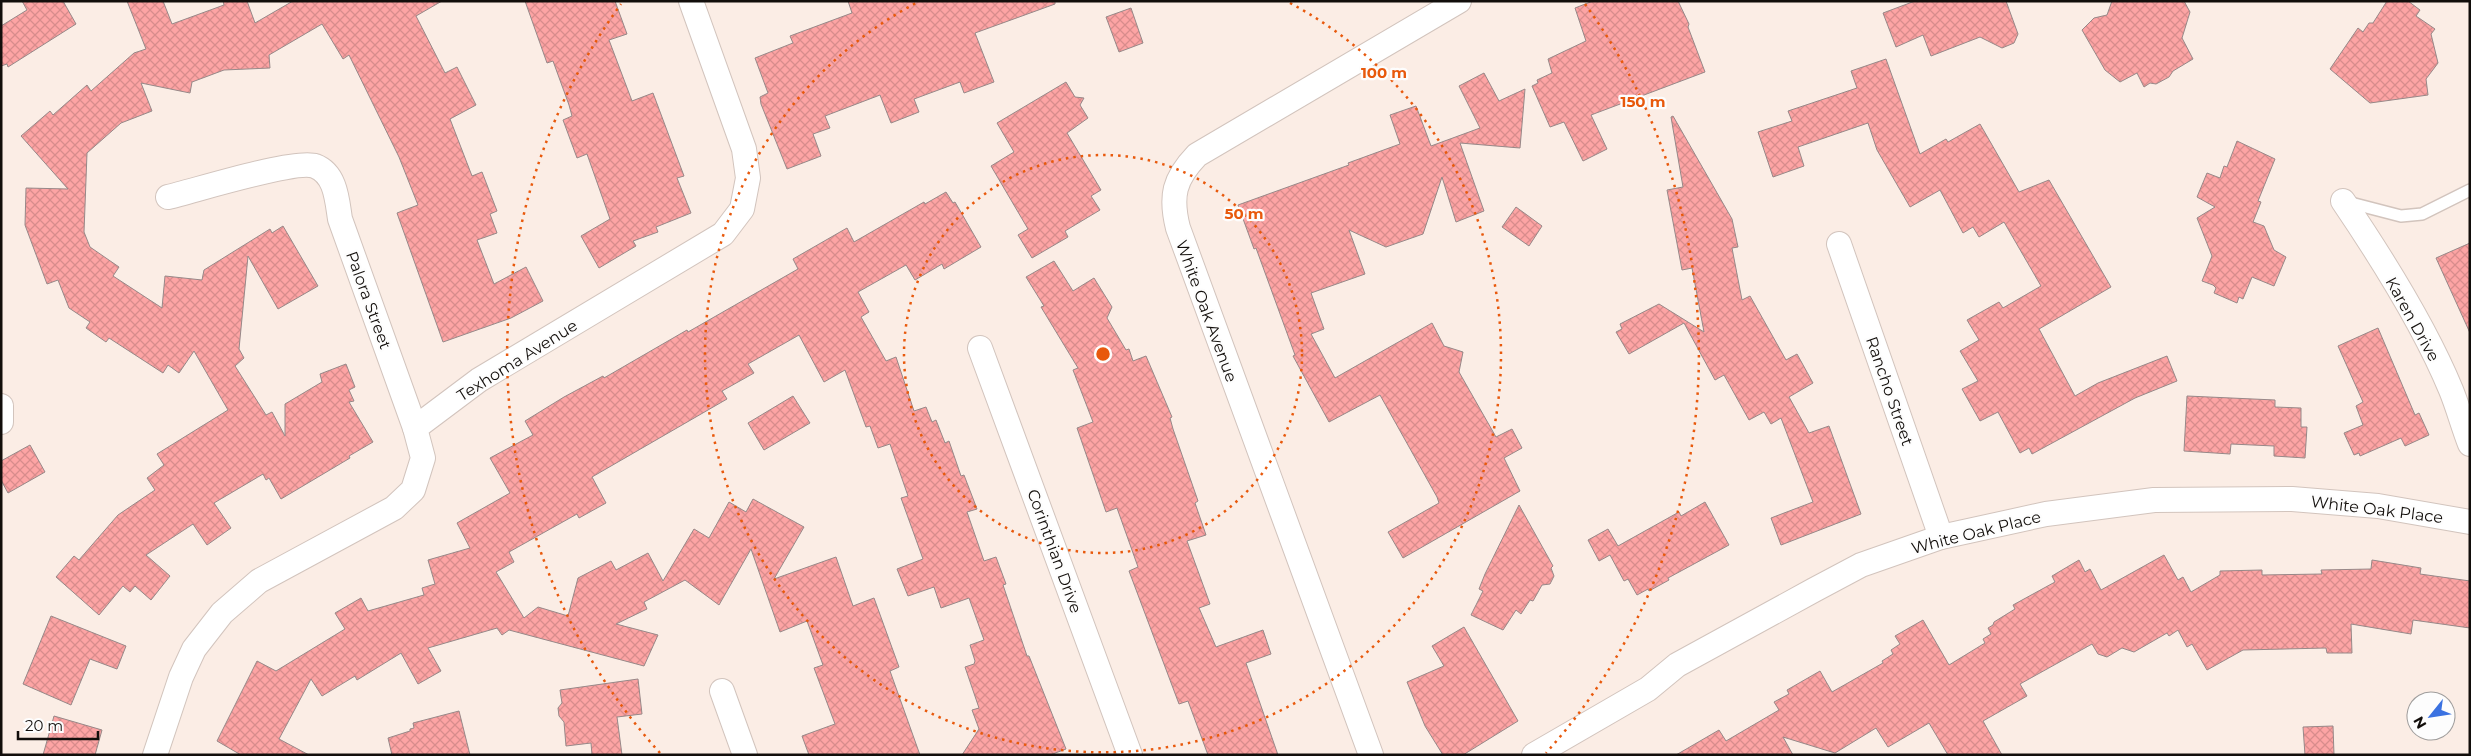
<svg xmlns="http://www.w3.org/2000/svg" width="2471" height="756" font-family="Montserrat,sans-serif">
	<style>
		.building { fill: url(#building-cross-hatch); stroke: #978888 }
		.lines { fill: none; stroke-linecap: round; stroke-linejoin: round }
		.service-casing { stroke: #d2c4bd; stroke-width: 14 }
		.minor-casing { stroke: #d2c4bd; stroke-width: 26 }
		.service { stroke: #fff; stroke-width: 11 }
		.minor { stroke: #fff; stroke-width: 24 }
		.ring { fill: none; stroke: #e8590c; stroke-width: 2.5; stroke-dasharray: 2.5 5 }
		.labels { text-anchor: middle; stroke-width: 4.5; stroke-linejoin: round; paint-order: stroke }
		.street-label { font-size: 16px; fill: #120e0b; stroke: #fdfdfd }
		.centre { fill: #e8590c; stroke: #fdfdfd; stroke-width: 2.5 }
		.ring-label { font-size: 15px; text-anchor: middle; font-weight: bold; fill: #e8590c; stroke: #fdfdfd; stroke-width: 4.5; stroke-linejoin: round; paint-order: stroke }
	</style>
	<defs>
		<pattern id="building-cross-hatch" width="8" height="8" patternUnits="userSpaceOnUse" patternTransform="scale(1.25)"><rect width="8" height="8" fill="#fda4a4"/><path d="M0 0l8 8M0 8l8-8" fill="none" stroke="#d88c8c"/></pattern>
	</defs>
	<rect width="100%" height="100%" fill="#fbede5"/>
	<g class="building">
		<path d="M22 1H63L76 24 8 67 7 64 1 66V26L27 10Z"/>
		<path d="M127 1H163L172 24 224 5 223 1H247L255 23 293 1H442L416 16 445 73 457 67 476 105 450 119 472 176 482 172 497 211 490 214 497 233 477 240 494 284 526 267 543 301 511 318 443 342 397 213 418 205 399 157 349 55 343 59 322 24 269 55 270 68 224 70 192 82 190 93 141 83 152 111 121 123 87 153 84 232 90 247 119 267 113 276 162 308 165 276 202 280 204 270 270 229 272 233 283 226 318 286 278 309 248 256 239 349 244 358 235 366 266 415 272 412 285 436V404L322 382 320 374 346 364 355 387 349 390 354 401 349 402 373 442 349 456 350 458 281 499 269 478 266 480 263 474 214 503 231 528 207 545 193 524 146 555 170 576 151 600 135 586 130 592 123 586 99 615 56 577 74 556 79 560 118 515 155 490 147 478 164 465 157 454 228 410 194 351 179 373 168 365 163 373 109 338 106 342 86 328 90 322 69 308 58 280 47 284 25 225 26 188 68 189 21 136 50 111 53 115 87 85 91 91 134 53 146 49Z"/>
		<path d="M525 1H615L627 34 609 40 632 101 653 93 684 176 677 178 691 213 656 227 658 232 633 241 636 246 599 268 581 236 610 219 587 154 577 158 563 120 572 116 569 105 553 61 547 63Z"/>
		<path d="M848 1H1055V4L975 33 994 82 964 93 960 82 914 99 919 112 891 123 880 95 825 116 830 128 813 134 821 156 787 169 761 104 760 97 768 93 755 58 793 43 790 36 852 13Z"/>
		<path d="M1593 1H1678L1689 24 1688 27 1705 72 1591 115 1607 149 1583 161 1564 122 1550 127 1532 86 1538 83 1537 80 1552 73 1548 59 1586 41 1575 8Z"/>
		<path d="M1915 1H2006L2018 34 2014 43 2002 48 1980 37 1931 56 1923 35 1896 47 1883 13Z"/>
		<path d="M2112 1H2184L2190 12 2182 38 2193 59 2173 71 2169 77 2156 84 2150 83 2144 87 2137 73 2120 82 2105 70 2082 30 2094 18 2107 15Z"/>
		<path d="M2387 1H2408L2420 10 2416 16 2435 29 2431 34 2438 63 2426 79 2428 95 2370 103 2330 69 2358 28 2363 32 2369 23H2373Z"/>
		<path d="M1131 8 1143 43 1119 52 1106 17Z"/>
		<path d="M1886 59 1920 154 1946 139 1948 142 1980 124 2019 192 2049 180 2111 287 2039 329 2075 396 2098 383 2167 356 2177 381 2135 398 2032 454 2029 448 2020 453 1998 412 1980 421 1962 389 1978 381 1960 351 1979 340 1967 320 1999 302 2003 308 2041 286 2004 222 1979 237 1973 227 1963 233 1940 190 1910 207 1877 150 1868 123 1798 147 1804 166 1773 177 1758 132 1792 121 1788 111 1857 88 1851 71Z"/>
		<path d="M1484 73 1499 101 1525 89 1520 148 1460 143 1484 211 1456 222 1442 177 1423 234 1386 247 1349 230 1365 274 1311 293 1324 329 1311 334 1335 378 1432 323 1444 346 1463 352 1459 372 1496 437 1512 429 1522 448 1504 458 1520 491 1403 558 1388 532 1439 503 1437 497 1380 395 1329 422 1293 356 1295 355 1256 248 1254 249 1238 205 1349 165 1348 163 1400 144 1390 115 1416 106 1431 146 1480 128 1459 86Z"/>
		<path d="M1066 82 1075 97 1084 98 1080 105 1088 118 1067 133 1101 190 1091 196 1100 210 1065 231 1068 237 1032 258 1018 235 1028 229 991 166 1014 152 997 123Z"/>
		<path d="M1673 116 1732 219 1738 247 1732 248 1742 300 1750 296 1786 360 1797 354 1813 383 1789 397 1809 433 1829 426 1861 514 1781 545 1771 518 1813 502 1781 418 1771 424 1764 412 1749 420 1724 375 1715 380 1684 323 1629 354 1616 332 1622 329 1620 324 1659 304 1704 332 1692 268 1682 270 1667 190 1683 187 1671 117Z"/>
		<path d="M2237 141 2275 159 2258 201 2261 202 2253 222 2264 226 2274 250 2286 257 2274 286 2252 277 2243 299 2239 297 2237 303 2214 293 2216 288 2213 285 2202 281 2212 256 2197 218 2215 207 2197 197 2207 173 2220 178 2224 166 2227 167Z"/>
		<path d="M946 192 953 203 955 202 981 247 944 269 942 264 915 280 906 265 858 292 869 312 861 317 886 361 896 357 914 411 926 407 932 422 936 420 945 443 949 441 961 476 964 475 977 509 967 512 984 561 996 557 1006 584 1003 585 1027 656H1029L1066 749 1050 755H962L979 729 972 710 979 708 965 667 974 664 975 661 970 645 984 640 969 598 941 608 934 587 908 596 897 569 923 559 901 498 908 496 890 444 878 448 870 426 866 427 845 370 824 382 799 335 748 364 754 373 722 391 727 399 592 477 606 503 579 518 577 514 509 552 514 562 496 572 524 618 538 607 568 616 578 578 611 561 616 570 648 553 663 581 694 529 709 538 729 502 746 512 753 499 804 527 774 579 836 557 853 606 874 598 899 667 890 671 920 755H809L802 736 835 724 814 668 823 665 807 621 780 632 751 549 719 605 685 580 644 602 647 609 616 624 658 635 644 666 509 630 502 635 497 628 428 648 441 671 418 684 401 653 357 680 355 676 322 696 311 679 279 739 309 755H241L217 741 257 661 276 671 345 629 335 613 361 598 368 611 424 595 422 588 435 584 428 560 470 548 457 523 510 493 490 458 533 435 525 421 564 397 603 376 604 378 687 330 688 332 798 269 793 259 847 228 854 242 924 202 925 204Z"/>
		<path d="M1516 207 1542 226 1529 246 1502 227Z"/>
		<path d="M2470 243V333L2436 258Z"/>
		<path d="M1054 261 1073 291 1094 278 1112 307 1107 318 1126 350 1129 349 1133 361 1146 356 1172 417 1170 418 1173 429 1198 501 1195 503 1206 535 1187 541 1210 604 1199 608 1216 647 1263 630 1271 654 1246 663 1278 755H1208L1188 701 1179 704 1129 571 1138 567 1117 508 1106 512 1077 428 1093 422 1073 370 1078 368 1041 307 1044 306 1026 277Z"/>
		<path d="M2378 328 2415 415 2419 413 2429 435 2405 446 2401 438 2360 456 2359 453 2354 455 2344 433 2363 425 2356 406 2363 402 2338 346Z"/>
		<path d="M793 396 810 423 764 450 748 423Z"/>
		<path d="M2187 396 2275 400V407L2301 408V427H2307L2305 458 2274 456V446L2231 444 2230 454 2184 451Z"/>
		<path d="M30 445 45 472 8 493 1 480V461Z"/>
		<path d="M1705 502 1729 545 1668 578 1669 580 1649 591 1648 589 1637 595 1628 579 1624 581 1610 555 1599 561 1588 540 1608 529 1618 546 1679 512 1681 516Z"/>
		<path d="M1519 505 1553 566 1551 568 1554 576 1550 584 1542 585 1533 601 1530 600 1521 614 1516 610 1503 630 1471 615 1483 591 1479 589 1485 574Z"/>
		<path d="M2164 555 2178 580 2183 577 2191 592 2220 575V571L2262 570V575L2322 574 2321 570 2371 569 2372 560 2421 568 2420 574 2470 581V628L2413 620 2411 634 2351 624 2352 653H2327L2326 648 2243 650 2207 670 2192 644 2187 647 2178 630 2169 636 2167 633 2134 652 2122 648 2107 657 2098 654 2092 644 2020 684 2027 696 1983 721 2002 755H1948L1929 723 1888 747 1876 728 1835 753 1783 737 1793 755H1676L1719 730 1726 741 1779 710 1774 702 1789 694 1787 690 1820 671 1832 692 1883 663 1882 661 1893 654 1891 650 1900 644 1895 636 1923 620 1949 665 1985 643 1983 639 1991 634 1988 628 1993 625 1994 622 2015 609 2013 605 2055 582 2052 576 2079 560 2085 572 2090 569 2101 590Z"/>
		<path d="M51 616 126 646 117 669 90 659 71 705 23 684Z"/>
		<path d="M1464 627 1518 721 1463 755H1443L1425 726 1407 682 1444 666 1432 646Z"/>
		<path d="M638 679 642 714 617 717 622 755H592L591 743 566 746 564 722 559 716 558 708 562 703 560 690Z"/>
		<path d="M459 711 470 755H392L388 738 410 731V729L414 728 413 723Z"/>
		<path d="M54 716 102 730 95 755H43Z"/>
		<path d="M2333 726 2334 755H2305L2303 727Z"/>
	</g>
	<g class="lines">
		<g class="service-casing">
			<path id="service" d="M2347 202 2401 216 2422 214 2470 190"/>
		</g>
		<g class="minor-casing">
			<g id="minor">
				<path d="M168 197C194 191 295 159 315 166 336 174 337 200 340 219L415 428"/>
				<path d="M2343 201C2381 257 2425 327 2451 390 2458 407 2463 426 2470 444"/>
				<path d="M1839 244 1941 537"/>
				<path d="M980 348 1130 755"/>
				<path d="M1 406V422"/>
				<path d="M722 691 745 755"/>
				<path d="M155 755 181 677 194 649 222 613 259 581 394 508 413 490 423 458 415 428 479 380 723 234 742 209 748 178 744 149 691 1"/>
				<path d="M1371 755 1178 228C1170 196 1174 179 1197 155L1459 1"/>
				<path d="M1534 755 1648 689 1677 665 1814 590 1861 565 1941 537 2046 514 2154 500 2292 499 2378 506 2470 522"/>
			</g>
		</g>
		<use href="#service" class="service"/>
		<use href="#minor" class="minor"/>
	</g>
	<g class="ring">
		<circle cx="1103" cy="354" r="199"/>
		<path d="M1290 3A398 398 0 1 1 916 3"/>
		<path d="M660 753A596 596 0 0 1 621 4M1585 4A596 596 0 0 1 1546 753"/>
	</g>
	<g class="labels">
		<g class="street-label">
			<text transform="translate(369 300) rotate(70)" y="6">Palora Street</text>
			<text transform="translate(1207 311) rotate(70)" y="6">White Oak Avenue</text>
			<text transform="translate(2413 319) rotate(61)" y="6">Karen Drive</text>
			<text transform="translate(517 360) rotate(-32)" y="6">Texhoma Avenue</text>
			<text transform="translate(1890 391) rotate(71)" y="6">Rancho Street</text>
			<text transform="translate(2377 509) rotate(7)" y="6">White Oak Place</text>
			<text transform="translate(1976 532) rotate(-14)" y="6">White Oak Place</text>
			<text transform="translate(1055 551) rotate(70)" y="6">Corinthian Drive</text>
		</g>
	</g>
	<circle cx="1103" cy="354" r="8" class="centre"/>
	<g class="ring-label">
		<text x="1384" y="78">100 m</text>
		<text x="1643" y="107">150 m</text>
		<text x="1244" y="219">50 m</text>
	</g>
	<rect width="2471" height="756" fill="none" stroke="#120e0b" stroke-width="5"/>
	<g transform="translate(2431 716) rotate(240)"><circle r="24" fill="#fdfdfd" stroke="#9f9d9c"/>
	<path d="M0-4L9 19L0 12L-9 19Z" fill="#3b72e1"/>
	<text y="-8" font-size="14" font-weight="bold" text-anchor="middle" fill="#120e0b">N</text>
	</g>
	<path d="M18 731v8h80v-8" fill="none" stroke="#120e0b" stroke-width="2.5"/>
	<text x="25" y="731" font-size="15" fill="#120e0b" stroke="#fdfdfd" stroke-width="4" paint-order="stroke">20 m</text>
</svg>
